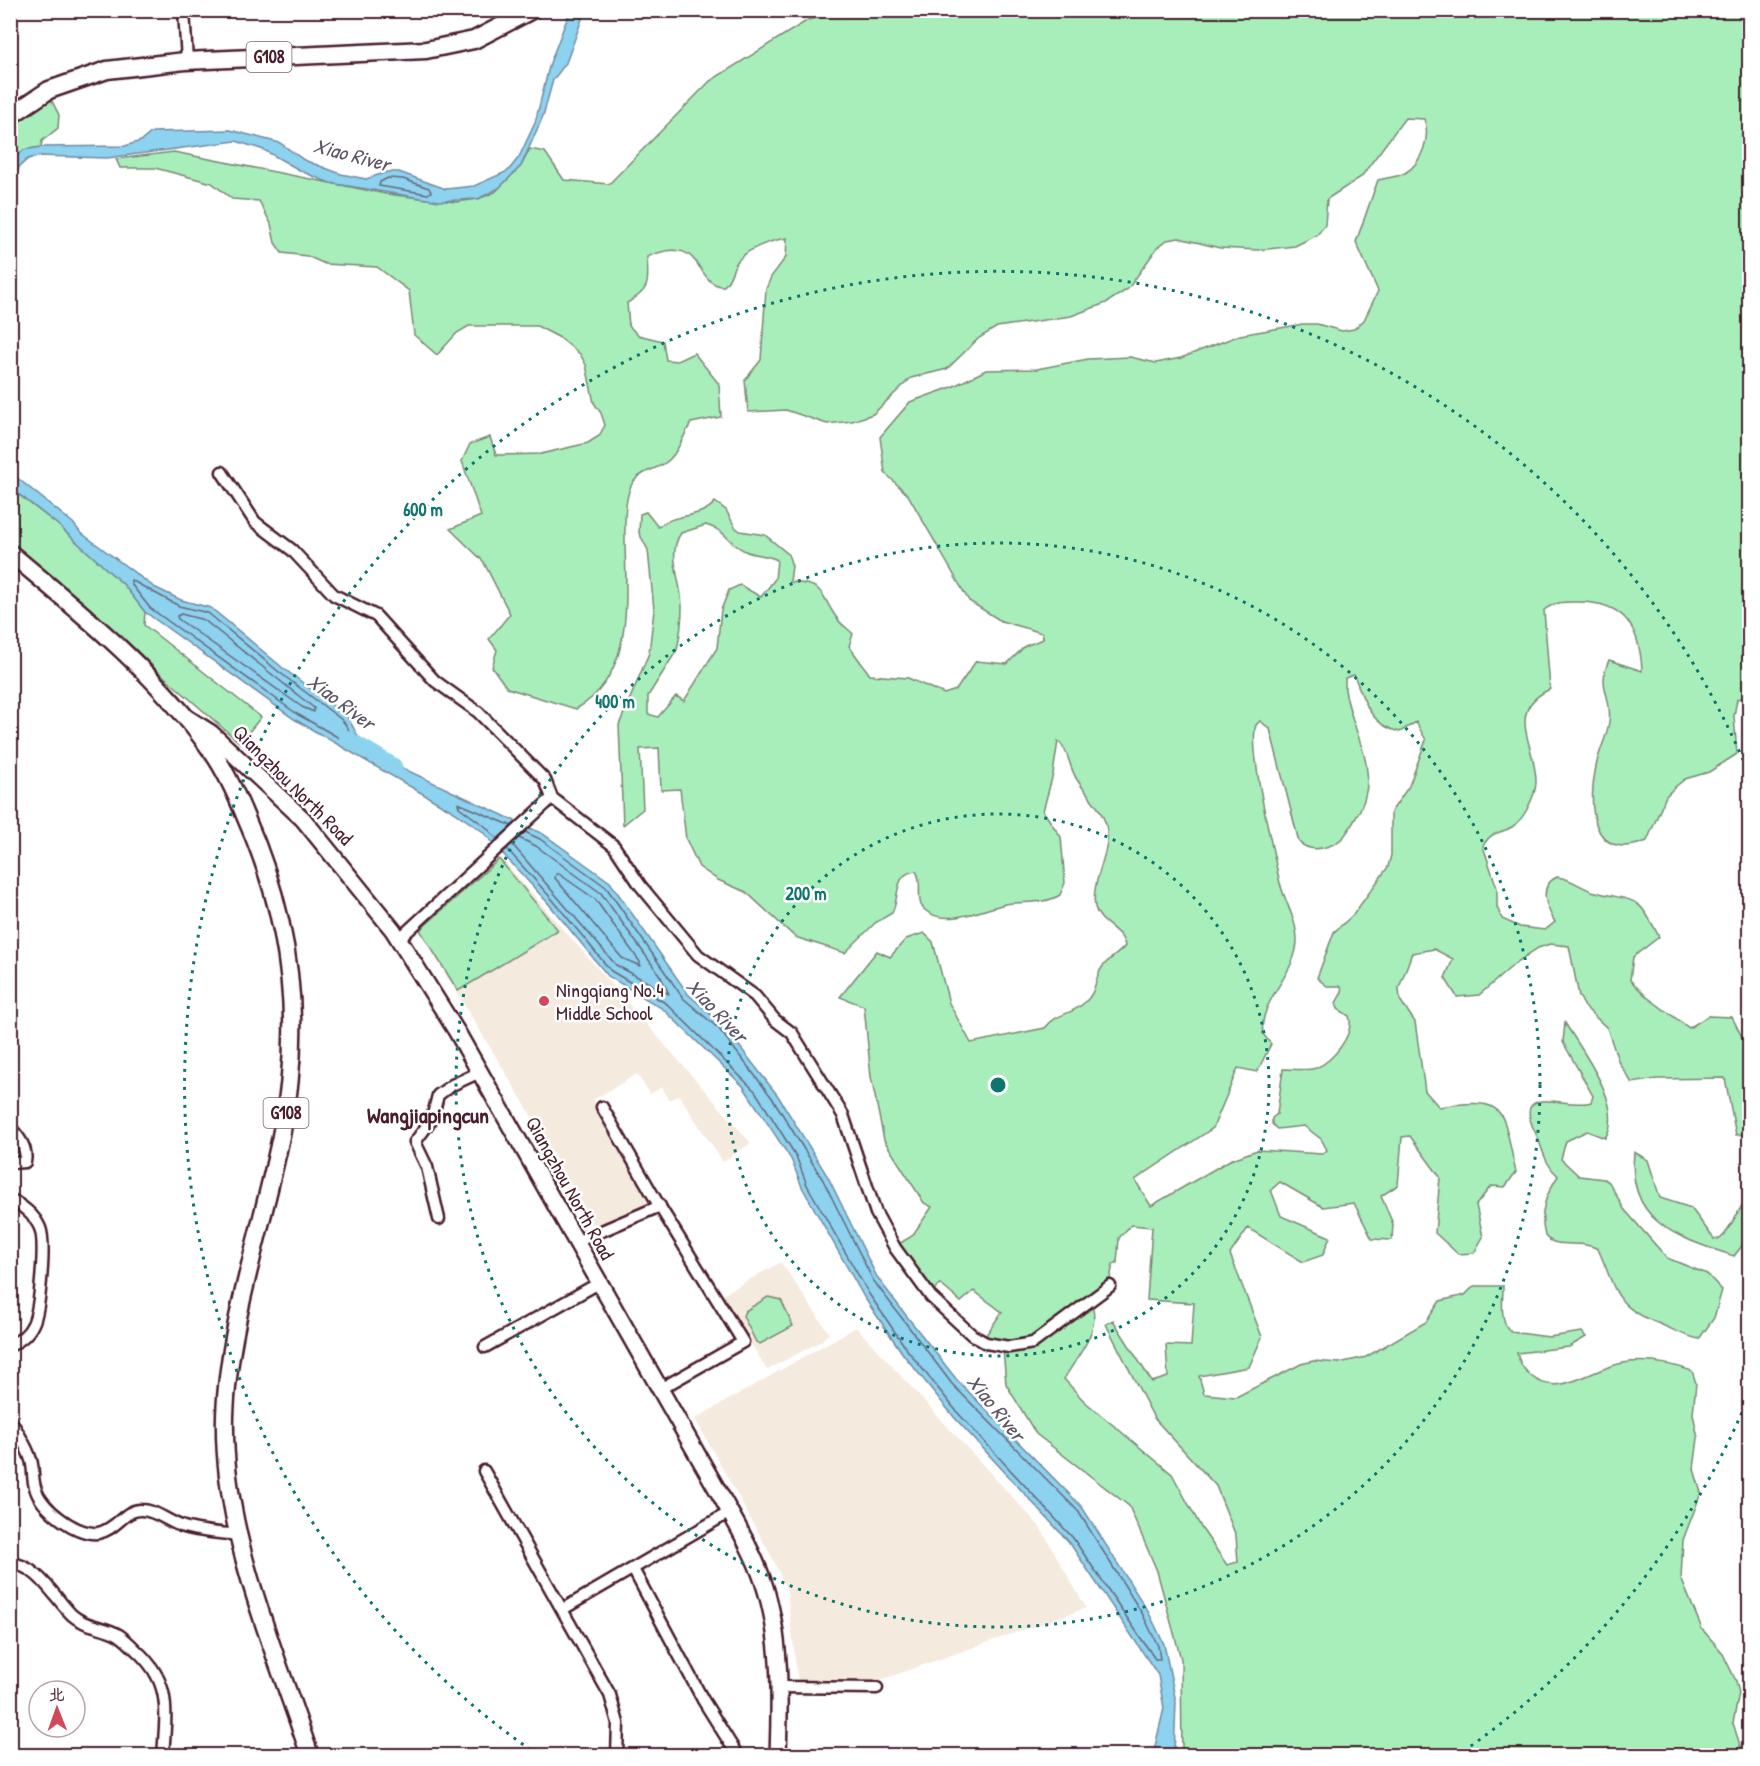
<svg xmlns="http://www.w3.org/2000/svg" width="1760" height="1766" font-family="'Patrick Hand','LXGW WenKai TC',sans-serif">
	<style>
		.built { fill: #f5eade }
		.green { fill: #a8eebb; stroke: #798673; stroke-width: 1.5; fill-rule: evenodd }
		.water { fill: #8dd2ef; stroke: #728aa1; stroke-width: 1.5 }
		.lines { fill: none; stroke-linecap: round; stroke-linejoin: round }
		.shore { stroke: #656779; stroke-width: 1.5 }
		.river { stroke: #8dd2ef; stroke-width: 16 }
		.minor-casing { stroke: #4a1f2b; stroke-width: 15 }
		.secondary-casing { stroke: #4a1f2b; stroke-width: 20 }
		.trunk-casing { stroke: #4a1f2b; stroke-width: 21 }
		.minor { stroke: #fff; stroke-width: 10 }
		.secondary { stroke: #fff; stroke-width: 15 }
		.trunk { stroke: #fff; stroke-width: 16 }
		.ring { fill: none; stroke: #0f766e; stroke-width: 3; stroke-dasharray: 3 6 }
		.poi-dot { fill: #d1495b; stroke: #fff; stroke-width: 2 }
		.labels { text-anchor: middle; stroke-width: 5; stroke-linejoin: round; paint-order: stroke }
		.shield { fill: #fff; stroke: #80626b; stroke-width: 1.5 }
		.shield-label { font-size: 18px; font-weight: bold; fill: #4a1f2b }
		.street-label { font-size: 20px; fill: #4a1f2b; stroke: #fff }
		.poi-label { font-size: 20px; fill: #4a1f2b; stroke: #fff; text-anchor: start }
		.water-label { font-size: 21px; font-style: italic; fill: #5e5566; stroke: #fff }
		.quarter-label { font-size: 22px; font-weight: bold; fill: #4a1f2b; stroke: #fff }
		.centre { fill: #0f766e; stroke: #fff; stroke-width: 3 }
		.ring-label { font-size: 18px; text-anchor: middle; font-weight: bold; fill: #0f766e; stroke: #fff; stroke-width: 5; stroke-linejoin: round; paint-order: stroke }
	</style>
	<rect width="100%" height="100%" fill="#fff"/>
	<filter id="ink" filterUnits="userSpaceOnUse"><feTurbulence type="fractalNoise" baseFrequency=".0167" numOctaves="2"/><feDisplacementMap in="SourceGraphic" scale="12" xChannelSelector="R" yChannelSelector="G"/><feConvolveMatrix kernelMatrix="1 2 1 2 8 2 1 2 1" color-interpolation-filters="sRGB"/></filter>
	<g filter="url(#ink)">
		<g class="built">
			<path d="M500 857 751 1143 723 1162 679 1095 669 1100 662 1087 650 1094 637 1074 593 1100 654 1202 595 1229 527 1108 418 929Z"/>
			<path d="M781 1262 829 1333 821 1341 767 1370 722 1295Z"/>
			<path d="M856 1327 1040 1527 1086 1608 869 1684H798L787 1591 774 1561 695 1419Z"/>
		</g>
		<g class="green">
			<path d="M844 11H1749L1750 699 1749 696 1737 699 1734 716 1737 754 1709 772 1685 779 1675 787 1666 796 1647 841C1588 864 1588 802 1597 762 1600 749 1607 736 1609 722 1613 695 1596 688 1609 660L1642 671C1640 628 1625 602 1579 602 1565 602 1556 601 1544 610L1550 689C1503 711 1537 746 1536 783 1535 796 1524 820 1512 827 1498 835 1492 830 1483 846L1497 888V907L1502 919 1520 927 1545 930 1555 922C1547 909 1537 886 1557 877 1570 878 1580 887 1592 891 1636 903 1637 892 1659 937L1633 957 1630 980 1647 997 1689 1028 1708 1016 1732 1017 1749 1051V1107L1746 1110 1749 1134 1736 1135 1725 1078 1657 1079 1632 1083 1619 1063 1607 1028 1585 1007 1579 996 1569 946 1550 944 1538 948 1517 962 1479 995 1457 997 1445 978 1453 959 1434 949 1412 953 1399 988 1400 1000 1415 1022 1425 1091 1439 1107C1511 1096 1501 1110 1516 1172L1505 1187 1491 1186 1476 1205 1483 1237 1474 1253 1458 1254 1435 1233 1440 1177 1410 1136 1402 1137 1398 1185 1381 1196 1393 1224 1392 1240 1372 1239 1354 1203 1323 1207 1280 1182 1271 1190 1281 1216 1330 1237 1323 1255 1303 1262 1248 1228 1230 1254 1262 1337 1249 1367 1199 1376 1204 1394 1236 1397 1301 1364 1313 1361 1339 1363 1366 1357 1426 1322 1440 1301 1465 1295 1474 1286H1503C1503 1301 1499 1321 1511 1332L1549 1337 1582 1332 1586 1337 1569 1347 1517 1353C1519 1363 1523 1369 1531 1376 1559 1400 1594 1367 1623 1363 1647 1359 1669 1363 1692 1371L1696 1383 1693 1414 1698 1438 1694 1469 1701 1493 1683 1540 1681 1578 1702 1629 1722 1652 1736 1681 1739 1693 1733 1723 1743 1755H1182L1181 1659 1157 1571 1129 1506 1036 1434 1006 1384 1003 1349 1048 1338 1092 1306C1101 1331 1076 1358 1064 1379L1084 1401 1172 1474 1202 1529 1227 1565 1238 1562 1236 1536 1216 1486 1154 1418 1106 1324 1113 1320 1152 1382 1168 1377 1166 1345 1191 1346 1194 1303 1147 1300 1152 1227 1131 1225 1119 1238 1117 1263 1113 1264 1110 1279 1034 1338 1019 1344 984 1338 1002 1312 974 1291 961 1302 940 1284 933 1292 897 1245 912 1236 932 1207 924 1203 884 1140 871 1077 864 1006 840 997 877 951 890 957 906 939 924 933 933 942 949 1003 971 1043 1045 1028C1057 1012 1070 1016 1084 1003 1096 994 1094 981 1101 969 1107 959 1118 955 1125 946 1122 928 1099 925 1095 907 1090 880 1113 851 1106 825 1101 807 1085 793 1076 778 1069 766 1068 749 1058 741L1053 774 1043 811 1061 837 1065 883 1060 895C1044 905 1023 901 1005 904 984 909 945 928 925 910 914 901 924 883 916 871 893 873 900 898 892 913L875 923 845 953 795 937 746 892 718 880 699 867 686 839 680 789 661 790 659 748 640 749 643 809 623 825 619 725 649 653 654 610 648 550 639 533 640 514 646 512 658 527C676 512 700 520 715 502L726 510 735 527 740 531 765 535 788 554 792 566 790 582C829 584 819 596 839 621 843 626 849 629 853 634L849 646 870 675 908 678 944 694 956 690 976 661 1007 664 1025 646 1043 639 1042 633 1001 621 969 601 908 495 885 473 880 437 910 402 952 387 986 370 1037 369 1088 359 1130 357 1156 363 1181 358 1240 335 1303 324H1317L1342 331 1354 329 1364 320 1378 291 1356 242 1378 180C1386 178 1398 177 1405 173 1422 163 1431 137 1424 119L1405 118 1361 177 1327 199 1325 225 1317 235 1295 246 1258 250 1220 248 1179 238 1167 240 1157 248 1128 289 1106 303 1071 316 997 327 979 338 947 369 911 378 873 414 852 421 827 424 786 410 748 412 745 380 761 360 766 289 771 277 786 257 787 238C770 241 744 249 735 265 731 273 731 279 724 286 694 287 705 231 647 257 648 282 652 289 627 303L629 326 638 335 663 341 666 360 677 361 694 353 719 384 721 417 691 423C684 434 679 450 670 459 659 471 638 469 630 488 624 505 625 524 625 542 626 600 635 675 576 709L507 688 492 667 497 650 489 639 510 614 483 561 450 529 481 516 462 461 470 444 490 437 496 455 541 454 588 443 599 436 605 425 601 413 594 403 586 365 580 354 560 338 537 326H469L457 333 437 355 414 335 409 291 377 267 325 264 307 256 282 253 275 243 271 224 259 201 232 199 212 183 155 168H120L116 159 174 152 386 194 456 202 478 199 495 192 521 166 530 149 545 152 564 180 609 184 710 81 808 20ZM706 525C729 532 726 542 745 551 755 556 767 554 777 560L775 579 761 597 740 585 729 590 721 610 717 648 684 701 676 696 658 717 648 714V696L677 650C680 636 682 621 682 607 682 582 666 555 681 533ZM1354 675C1364 700 1370 726 1400 732L1416 722 1426 740 1409 786 1391 812V855L1388 867 1353 915 1334 932 1317 978 1327 986H1341L1342 992 1336 1003 1338 1009 1349 1016C1355 1034 1333 1061 1316 1068 1307 1071 1293 1069 1283 1069L1277 1114 1272 1118V1124L1277 1129 1304 1126 1321 1139 1327 1150 1322 1154 1257 1150 1230 1160 1151 1206 1135 1180 1213 1128 1238 1068 1257 1072 1271 1044 1263 1034C1258 1000 1297 974 1297 940 1297 919 1283 899 1279 879 1273 849 1248 750 1256 725L1260 721 1270 729 1299 842C1307 850 1318 850 1329 846 1342 842 1347 833 1354 821 1385 773 1354 741 1345 690V678Z"/>
			<path d="M50 97 59 115 58 128 42 141 41 147 24 150 11 161V125L25 111Z"/>
			<path d="M10 488 58 525 124 585 145 612 144 625 261 717 240 743 11 543Z"/>
			<path d="M499 859 558 930 458 991 420 930Z"/>
			<path d="M1565 1023C1582 1051 1626 1107 1605 1138L1587 1131 1566 1141 1561 1159 1579 1176 1604 1179 1609 1182 1624 1209 1667 1258 1707 1274 1722 1290 1714 1318 1699 1339C1684 1336 1674 1330 1660 1324 1613 1306 1617 1291 1598 1249 1581 1239 1556 1250 1545 1236 1539 1213 1545 1196 1558 1176 1543 1162 1544 1150 1535 1132 1510 1081 1571 1110 1591 1102L1593 1096 1563 1042Z"/>
			<path d="M1634 1152 1648 1160 1660 1198 1691 1208 1714 1239H1720L1725 1234 1749 1194V1237L1734 1256C1679 1238 1626 1223 1634 1152Z"/>
			<path d="M768 1297 781 1300 793 1326 760 1344 756 1342 743 1316 745 1311Z"/>
		</g>
		<g class="water">
			<path d="M570 11H585L566 63 553 80 543 116 521 166 499 188 478 199 439 201 330 183 303 172 264 150 236 141 107 158 39 156 28 159 19 167 11 194V161L24 150 41 147 125 146 141 141 152 132 230 130 280 143 304 160 341 174 366 179 387 172H399L446 189 474 186 508 171 519 157 535 123 550 63Z"/>
			<path d="M10 472 73 523 80 532 154 587 181 600 211 608 283 668 347 716 366 751 543 834 610 882 688 994 723 1025 778 1096 828 1177 877 1277 905 1314 957 1380 1082 1507 1149 1613 1164 1644 1176 1702 1174 1755H1153L1164 1708 1158 1675 1069 1542 954 1417 903 1354 864 1297 802 1187 791 1159 743 1086 663 1009 608 976 548 903 482 831 454 812 294 719 145 612 124 585 58 525 11 488Z"/>
		</g>
		<g class="lines">
			<g class="shore">
				<path d="M388 178 403 179 429 188 431 192 428 194 379 186 380 182Z"/>
				<path d="M131 580 179 606 208 613 279 672 342 720 348 728 352 742 348 743 297 714 150 608 131 584Z"/>
				<path d="M181 614 204 620 314 708V712L302 707 178 619 177 616Z"/>
				<path d="M497 839 486 827 459 807 458 803 512 826"/>
				<path d="M512 844 616 965 669 994 661 977 601 893 536 846 519 838"/>
				<path d="M507 849 552 899 611 971 667 1004 755 1091 796 1156 807 1185 869 1294 908 1351 958 1413 1073 1538 1155 1659H1160L1158 1646 1143 1615 1078 1511 952 1384 873 1280 823 1180 773 1099 719 1029 683 998 606 887 540 839 525 832"/>
				<path d="M556 874H559L595 899 640 962V966L622 958 555 878Z"/>
			</g>
			<path class="river" d="M347 738 394 766"/>
			<g class="minor-casing">
				<g id="minor">
					<path d="M184 10 187 61"/>
					<path d="M222 472 255 522 292 550 334 595 376 616 435 681 478 712 545 780 552 798 614 846 640 885 698 955 755 996 775 1020 792 1033 843 1115 876 1213 895 1248 931 1297 972 1335 986 1343 1009 1347 1033 1343 1110 1286"/>
					<path d="M399 939 552 798"/>
					<path d="M602 1107 657 1202 743 1342 660 1389"/>
					<path d="M10 1127C19 1137 28 1148 25 1162L10 1163"/>
					<path d="M10 1199C22 1206 34 1214 40 1228 46 1242 40 1310 33 1324 28 1335 20 1340 10 1346"/>
					<path d="M439 1219 427 1167 415 1142 432 1119 438 1095 452 1085 480 1072"/>
					<path d="M576 1242 660 1206"/>
					<path d="M485 1347 599 1283"/>
					<path d="M10 1419C17 1432 27 1446 31 1460 34 1469 32 1478 35 1487 40 1508 76 1535 98 1533 116 1530 125 1509 141 1510 156 1510 170 1523 184 1527 201 1532 220 1533 238 1535"/>
					<path d="M484 1471 610 1695 618 1723 617 1756"/>
					<path d="M10 1563C38 1565 54 1597 72 1615 85 1627 104 1626 119 1635 125 1639 131 1645 136 1650 172 1682 166 1711 163 1756"/>
					<path d="M633 1569 703 1700 738 1756"/>
					<path d="M563 1609 730 1512"/>
					<path d="M779 1687 877 1688"/>
				</g>
			</g>
			<g class="secondary-casing">
				<path id="secondary" d="M189 719 211 733 303 819 393 930 457 1032 722 1498C737 1525 753 1552 763 1581 782 1636 780 1698 778 1756"/>
			</g>
			<g class="trunk-casing">
				<g id="trunk">
					<path d="M10 116 49 90 107 70 185 61 426 50 474 40 532 10"/>
					<path d="M10 553C82 613 159 676 213 753 227 773 237 796 246 818 291 920 304 1027 281 1136 263 1226 228 1325 225 1416 222 1534 274 1646 310 1756"/>
				</g>
			</g>
			<use href="#minor" class="minor"/>
			<use href="#secondary" class="secondary"/>
			<use href="#trunk" class="trunk"/>
		</g>
	</g>
	<g class="ring">
		<circle cx="998" cy="1085" r="271"/>
		<circle cx="998" cy="1085" r="542"/>
		<path d="M1749 1396A813 813 0 0 1 1458 1755M538 1755A813 813 0 1 1 1749 774"/>
	</g>
	<circle class="poi-dot" cx="544" cy="1001" r="6"/>
	<g class="labels">
		<g class="shield">
			<rect x="246.5" y="42" width="45" height="30" rx="4.5"/>
			<rect x="263.5" y="1098" width="45" height="30" rx="4.5"/>
		</g>
		<g class="shield-label">
			<text x="269" y="63">G108</text>
			<text x="286" y="1119">G108</text>
		</g>
		<g class="street-label">
			<text transform="translate(293 785) rotate(45)" y="7">Qiangzhou North Road</text>
			<text transform="translate(570 1188) rotate(61)" y="7">Qiangzhou North Road</text>
		</g>
		<g class="poi-label">
			<text x="556" y="997">Ningqiang No.4<tspan x="556" dy="23">Middle School</tspan></text>
		</g>
		<g class="water-label">
			<text transform="translate(352 155) rotate(15)" y="7">Xiao River</text>
			<text transform="translate(341 702) rotate(37)" y="7">Xiao River</text>
			<text transform="translate(717 1011) rotate(47)" y="7">Xiao River</text>
			<text transform="translate(996 1408) rotate(51)" y="7">Xiao River</text>
		</g>
		<g class="quarter-label">
			<text x="428" y="1123">Wangjiapingcun</text>
		</g>
	</g>
	<circle cx="998" cy="1085" r="9" class="centre"/>
	<g class="ring-label">
		<text x="423" y="516">600 m</text>
		<text x="615" y="708">400 m</text>
		<text x="806" y="900">200 m</text>
	</g>
	<rect width="1760" height="1766" fill="none" stroke="#fff" stroke-width="36"/>
	<rect x="18" y="18" width="1724" height="1730" fill="none" stroke="#4a1f2b" stroke-width="2" filter="url(#ink)"/>
	<g transform="translate(57 1709) rotate(359)"><circle r="28" fill="#ffffff" stroke="#b7a5aa" stroke-width="1.5"/>
	<path d="M0-4.5L10 22L0 15L-10 22Z" fill="#d1495b"/>
	<text y="-9" font-size="16" font-weight="bold" text-anchor="middle" fill="#4a1f2b">北</text>
	</g>
</svg>
